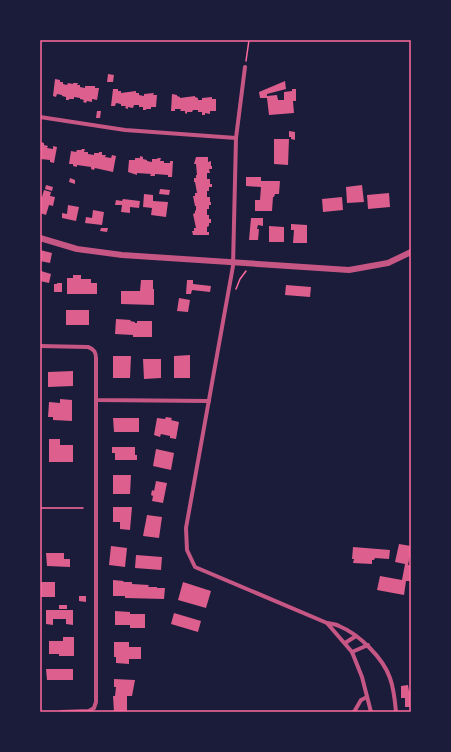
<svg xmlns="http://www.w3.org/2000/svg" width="451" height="752" font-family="Helvetica,sans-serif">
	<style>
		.building { fill: #dd5f8e }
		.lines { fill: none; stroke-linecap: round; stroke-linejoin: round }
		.path { stroke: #ff6b9d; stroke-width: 1.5 }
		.minor { stroke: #c65784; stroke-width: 4 }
		.tertiary { stroke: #c65784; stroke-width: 6 }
		.neatline { fill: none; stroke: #ff6b9d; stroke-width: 1.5 }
	</style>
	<rect width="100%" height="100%" fill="#1b1b3a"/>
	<g class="building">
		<path d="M108 74 114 75 113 82H107Z"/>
		<path d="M55 79 60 80V82H63V84L67 85 68 83 73 84V83H78L77 85H80V87L85 88V86H95V88H99L97 100 92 99V102L87 101 86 103 83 102 84 100 80 99V98L74 97V99H69V100H66V97L62 96V95L57 94 56 97 53 96Z"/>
		<path d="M285 81 286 89 267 94V96L277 95 278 100H284V92L292 91V89H296V101H293L294 113 269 115 267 98H260L259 92Z"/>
		<path d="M113 89H118V91H121V93L136 91V93H139V95L144 96V94L154 93 153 95H157L156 107H151V109H146V110H143V107H139V105H134L133 108 128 107V109L125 108 126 106H121V104L116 103 115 106H111Z"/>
		<path d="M172 94 177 95V96L180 97V98L195 96V97L198 98V100H202V98L212 97V99H216V111H210V114L205 113V115H202V112H198V110H193L192 112H187V114L185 113V111H180L181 109H175V111H171Z"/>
		<path d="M97 111H101L100 118H96Z"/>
		<path d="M289 131 295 132V140L291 139V137H289Z"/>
		<path d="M274 139H289L288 165 274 164Z"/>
		<path d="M41 142 44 143V145L48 146 47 148 53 149V146L57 147 54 163 50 162V160L40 159Z"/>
		<path d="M82 149H85L84 152H88V154L94 155V153H99V152H102V155H106L105 157 111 158 112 155 116 156 113 172 95 168 94 170 91 169V167L77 165V167L73 166V164H69L71 151 76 152 77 150H81Z"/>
		<path d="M140 156 143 157V159L147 160V161L152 162V159H157L158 158H161L160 161H164V163H170V161H173L172 177H168V175L155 174V176H150L151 174 137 173V175L128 172 129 160H135V158H140Z"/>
		<path d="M196 157H208V162L211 161V166H212V169H209L210 173H207V179H210V184H212V187H209V191H207V197H210V202H211V205H209V209H207V215H209V219H211V223H209V226L207 227V232H209V235H193L192 231H194V228H196L193 214 195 213V211L196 210V206H195L193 196H195V193H197L195 182H194V178H196V175H197L196 164H194Z"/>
		<path d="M246 177H261V181H280L279 194H275L274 197H273L272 211H255V200H260L261 187 246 186Z"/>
		<path d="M70 178 75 180V184L69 182Z"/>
		<path d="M46 185 53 187 52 191 45 189Z"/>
		<path d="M362 185 364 202 347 203 346 187Z"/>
		<path d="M160 189 170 190 169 195 159 194Z"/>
		<path d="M44 190 51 192 50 196 55 197 53 206 49 205 46 215 40 213V196L42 197Z"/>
		<path d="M389 193 390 207 368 209 367 195Z"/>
		<path d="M144 194 153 195V201L168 202 166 217 151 215 152 208 143 207Z"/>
		<path d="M342 197 343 210 323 212 322 199Z"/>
		<path d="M123 199 140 201 139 208 130 207V213L121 212 122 205H115L116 200 122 201Z"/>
		<path d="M68 205 79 207 76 221 62 218V213L67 214Z"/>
		<path d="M93 210 104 212 102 225 85 223 86 217 92 218Z"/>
		<path d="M251 218H263V226L258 225 257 229H259L258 240H249Z"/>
		<path d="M291 224 307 225V243H293L294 230H291Z"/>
		<path d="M269 226 284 227V242H269Z"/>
		<path d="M101 228H108L107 232 100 231Z"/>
		<path d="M40 250 52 253 50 263 40 261Z"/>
		<path d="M41 271 51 274 49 283 40 281Z"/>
		<path d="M73 275H81V279H91V283H97V294H67V278H73Z"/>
		<path d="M141 280H153V289H154V305L121 304V291H140Z"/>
		<path d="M187 280H193V284L211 286 210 292 192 290 191 294H186Z"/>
		<path d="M57 283H62V292H54V284H57Z"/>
		<path d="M286 285 311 287 310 297 285 295Z"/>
		<path d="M179 298 190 300 188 312 177 311Z"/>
		<rect x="66" y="310" width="23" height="15"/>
		<path d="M116 319 131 320 130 321 135 322V323H137V321H152V337H133V335L115 334Z"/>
		<path d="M190 355V378H174V356Z"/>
		<path d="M113 356H131L130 378H113Z"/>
		<path d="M143 359H161V378L144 379Z"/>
		<path d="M73 371V386L48 387V372Z"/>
		<path d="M60 399 72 400V421L53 420V417H48L49 402 60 403Z"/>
		<path d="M166 417 172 418 171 420 179 422 176 439 170 438V436L161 434 160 437 154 435 157 418 165 419Z"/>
		<path d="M113 418H139V432H114Z"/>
		<path d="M49 439H60V445H73V462H49Z"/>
		<path d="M112 447H135V455H137V460H115V453H112Z"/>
		<path d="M156 449 174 453 171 470 153 466Z"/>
		<path d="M113 475H131L130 494H113Z"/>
		<path d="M156 481 167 483 163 503 152 501 153 496 151 495 152 490 154 491Z"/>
		<path d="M113 507H132L130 530 120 529V522H113Z"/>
		<path d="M147 515 162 517 159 538 143 536Z"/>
		<path d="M399 544 411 546V556H410L408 565H411V581H406L404 595 377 590 380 576 402 580 405 564 395 562Z"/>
		<path d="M111 546 127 548 125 567 109 565Z"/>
		<path d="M353 547 390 550 389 559 375 558 374 560H372V564L353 563 354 559H352Z"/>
		<path d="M46 553H64V559H70V567L47 566Z"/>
		<path d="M136 555 162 557 161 570 135 568Z"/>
		<path d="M113 580 124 581 123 582H132V584L149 585 148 587H157V588H165L164 599 125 598V596H113Z"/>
		<rect x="40" y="582" width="15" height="15"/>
		<path d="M183 582 211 591 206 608 178 600Z"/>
		<path d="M79 596H86V602L79 601Z"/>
		<rect x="59" y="605" width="8" height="4"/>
		<path d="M46 610H73V625L66 624V619H53V625L46 624Z"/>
		<path d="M115 611 130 612V614H145V628H130V625H115Z"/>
		<path d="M174 613 201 621 198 632 171 624Z"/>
		<path d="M63 637H74V656H59V654H49V641H63Z"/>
		<path d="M114 642H129V647H141V659H129V664L116 663V657H114Z"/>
		<path d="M46 669H73V680H47Z"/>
		<path d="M114 679 135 680 132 696H127V712H114L113 696H115L116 687H114Z"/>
		<path d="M408 685 409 691H411V707H405V698H401V686Z"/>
	</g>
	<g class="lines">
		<g class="path">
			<path d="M246 61 249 40"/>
			<path d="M236 289 240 279 246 271"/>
			<path d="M40 508H83"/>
		</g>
		<g class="minor">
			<path d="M245 67 236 138 233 266 186 528 187 550 195 567 327 623 352 652 362 677 371 712"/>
			<path d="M40 117 125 130 236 138"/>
			<path d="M40 346 88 347C94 349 96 352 96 358V400L209 401"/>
			<path d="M327 623C331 624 336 624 339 626 359 634 383 658 390 678 394 689 395 701 396 712"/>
			<path d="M345 643 356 636"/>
			<path d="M352 652 368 645"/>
			<path d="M61 712 89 711 94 708 96 702V400"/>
			<path d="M354 712 361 700 367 697"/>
		</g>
		<path class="tertiary" d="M40 238 77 249 122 255 349 270 388 263 411 252"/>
	</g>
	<rect width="451" height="752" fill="none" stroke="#1b1b3a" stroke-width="82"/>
	<rect x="41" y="41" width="369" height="670" class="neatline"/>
</svg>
